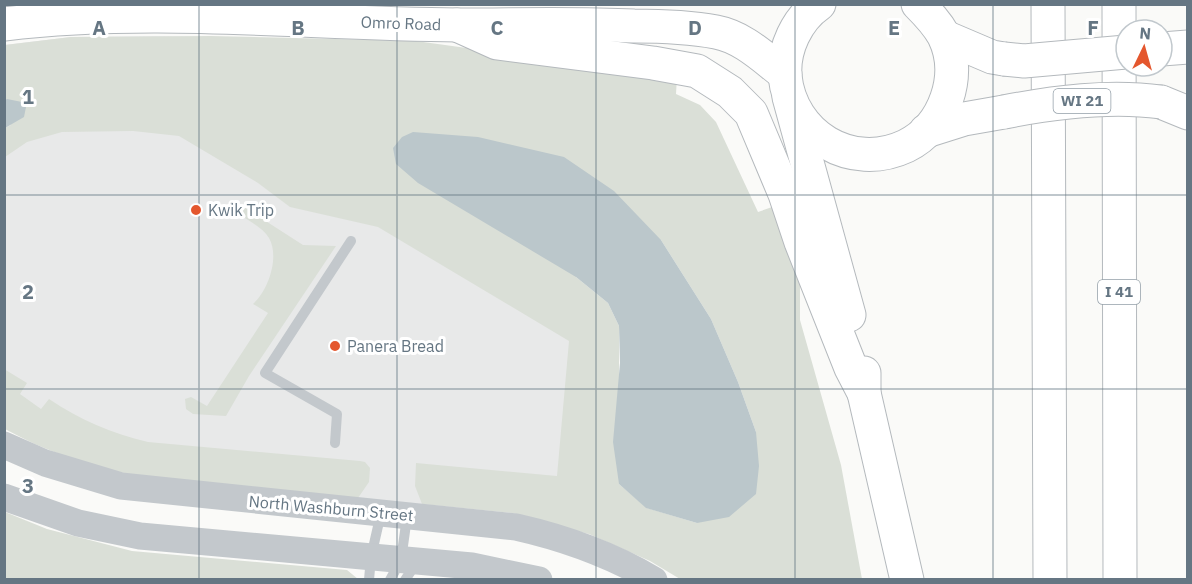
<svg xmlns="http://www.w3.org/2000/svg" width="1192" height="584" font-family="'IBM Plex Sans',sans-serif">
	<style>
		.built { fill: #e8e9e9 }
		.green { fill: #dadfd7; fill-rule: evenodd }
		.water { fill: #bbc7cb }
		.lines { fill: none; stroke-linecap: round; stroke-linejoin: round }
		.trunk-casing { stroke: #b4b9bd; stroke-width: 35 }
		.motorway-casing { stroke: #b4b9bd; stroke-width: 35 }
		.service { stroke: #c3c8cc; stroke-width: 10 }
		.tertiary { stroke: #c3c8cc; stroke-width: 27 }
		.trunk { stroke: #fff; stroke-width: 33 }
		.motorway { stroke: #fff; stroke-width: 33 }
		.trunk-bridge-casing { stroke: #b4b9bd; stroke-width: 35; stroke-linecap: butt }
		.trunk-bridge { stroke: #fff; stroke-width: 33 }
		.grid { fill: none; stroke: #657683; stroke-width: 1.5; stroke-opacity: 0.55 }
		.poi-dot { fill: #e4572e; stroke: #fff; stroke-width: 2 }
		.labels { text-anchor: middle; stroke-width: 6; stroke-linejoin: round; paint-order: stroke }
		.shield { fill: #fff; stroke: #939fa8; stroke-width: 1.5 }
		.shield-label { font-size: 15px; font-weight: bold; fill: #657683 }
		.street-label { font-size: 16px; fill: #657683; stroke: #fff }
		.poi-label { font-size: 16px; fill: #657683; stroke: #fff; text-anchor: start }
		.grid-label { font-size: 20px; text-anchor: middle; font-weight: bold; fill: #657683; stroke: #fff; stroke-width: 6; stroke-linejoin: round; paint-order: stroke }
	</style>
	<rect width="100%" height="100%" fill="#fafaf8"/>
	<path class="built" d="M158 36 256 38 603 326 589 534 513 513 358 498 5 429 4 45 71 37Z"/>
	<g class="green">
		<path d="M211 36 416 41 677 77 676 94 700 105 716 122 758 212 775 206 800 268V320L841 465 862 579H680L650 561 589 534 513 513 422 504 415 486 416 463 557 476 569 341 378 227 290 207 258 183 179 136 133 131 62 132 27 142 5 157V128L11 125 7 99 5 100V45L71 37ZM661 240 711 319 738 382 756 432 697 523 647 508 619 484V326L608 303 576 277Z"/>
		<path d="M244 207 303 245 336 246 249 376 226 416 193 414 186 409 185 399 191 397 207 406 268 313 253 304C268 291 280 257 269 238 263 228 249 221 239 214Z"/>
		<path d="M4 369 27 383 20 394 41 409 49 399C80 420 111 433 148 442L360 461 365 462 370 468 369 482 358 498 128 474C85 465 43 450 5 429Z"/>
		<path d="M5 512 47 529 132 551 347 570 358 579H5Z"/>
	</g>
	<g class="water">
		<path d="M7 99 22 102 26 107 24 117 5 128V100Z"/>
		<path d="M413 132 478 137 564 157 614 191 661 240 711 319 738 382 756 432 759 466 756 494 729 517 697 523 646 508 619 484 613 442 620 363 619 326 608 303 576 277 418 183 396 164 393 148 402 137Z"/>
	</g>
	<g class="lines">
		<g class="trunk-casing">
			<g id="trunk">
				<path d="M819 4C797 19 783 49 785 76 791 135 851 172 906 146 945 127 963 75 944 36 937 23 928 14 918 4"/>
				<path d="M4 24C155 6 306 24 458 25 517 25 575 23 634 26 661 26 689 27 716 32 743 37 764 58 785 74"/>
				<path d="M945 37 992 57 1004 59"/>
				<path d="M1162 49 1188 47"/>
				<path d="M1161 102 1188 113"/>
				<path d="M926 131 964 119 1004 112"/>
			</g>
		</g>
		<g class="motorway-casing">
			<g id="motorway">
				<path d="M1048 4 1050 580"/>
				<path d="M1119 4 1120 580"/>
				<path d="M457 25 497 43 653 63 697 71 730 92 751 113 785 194 801 242 851 368 864 393"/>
				<path d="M789 97 849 315"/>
				<path d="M864 373V393L907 580"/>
			</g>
		</g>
		<g class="service">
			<path d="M335 443 337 414 265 373 351 241"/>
			<path d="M369 580 371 557 381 513"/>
			<path d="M390 580 401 560 407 517"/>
			<path d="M405 580 417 562"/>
		</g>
		<g class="tertiary">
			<path d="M4 445 45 463 121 486 516 527C565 538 610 554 654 580"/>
			<path d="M4 497 78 523 140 536 472 566 539 580"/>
		</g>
		<use href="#trunk" class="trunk"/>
		<use href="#motorway" class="motorway"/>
		<g class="trunk-bridge-casing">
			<g id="trunk-bridge">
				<path d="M1004 59 1024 61 1126 52"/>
				<path d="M1004 112C1055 102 1109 95 1161 102"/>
			</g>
		</g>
		<use href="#trunk-bridge" class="trunk-bridge"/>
	</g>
	<path class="grid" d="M199 4V580M397 4V580M596 4V580M795 4V580M993 4V580M4 195H1188M4 389H1188"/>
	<g class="poi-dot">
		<circle cx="196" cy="210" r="6"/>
		<circle cx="335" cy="346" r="6"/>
	</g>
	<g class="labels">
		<g class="shield">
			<rect x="1053.5" y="89" width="57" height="24" rx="4.5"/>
			<rect x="1098" y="280" width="42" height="24" rx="4.5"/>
		</g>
		<g class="shield-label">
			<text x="1082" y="106">WI 21</text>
			<text x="1119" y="297">I 41</text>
		</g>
		<g class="street-label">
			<text transform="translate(401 23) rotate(2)" y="6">Omro Road</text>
			<text transform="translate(331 508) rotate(5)" y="6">North Washburn Street</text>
		</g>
		<g class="poi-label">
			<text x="208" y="216">Kwik Trip</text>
			<text x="347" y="352">Panera Bread</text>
		</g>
	</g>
	<g class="grid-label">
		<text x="99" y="35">A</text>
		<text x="298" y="35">B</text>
		<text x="497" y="35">C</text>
		<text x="695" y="35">D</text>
		<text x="894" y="35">E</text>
		<text x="1093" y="35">F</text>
		<text x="28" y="104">1</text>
		<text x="28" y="299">2</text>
		<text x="28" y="493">3</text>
	</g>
	<rect width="1192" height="584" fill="none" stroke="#657683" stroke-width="12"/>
	<g transform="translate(1144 48) rotate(5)"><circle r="28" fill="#ffffff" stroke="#c1c8cd" stroke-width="1.5"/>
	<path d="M0-4.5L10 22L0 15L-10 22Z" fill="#e4572e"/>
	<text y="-9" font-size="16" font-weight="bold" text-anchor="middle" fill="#657683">N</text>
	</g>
</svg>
